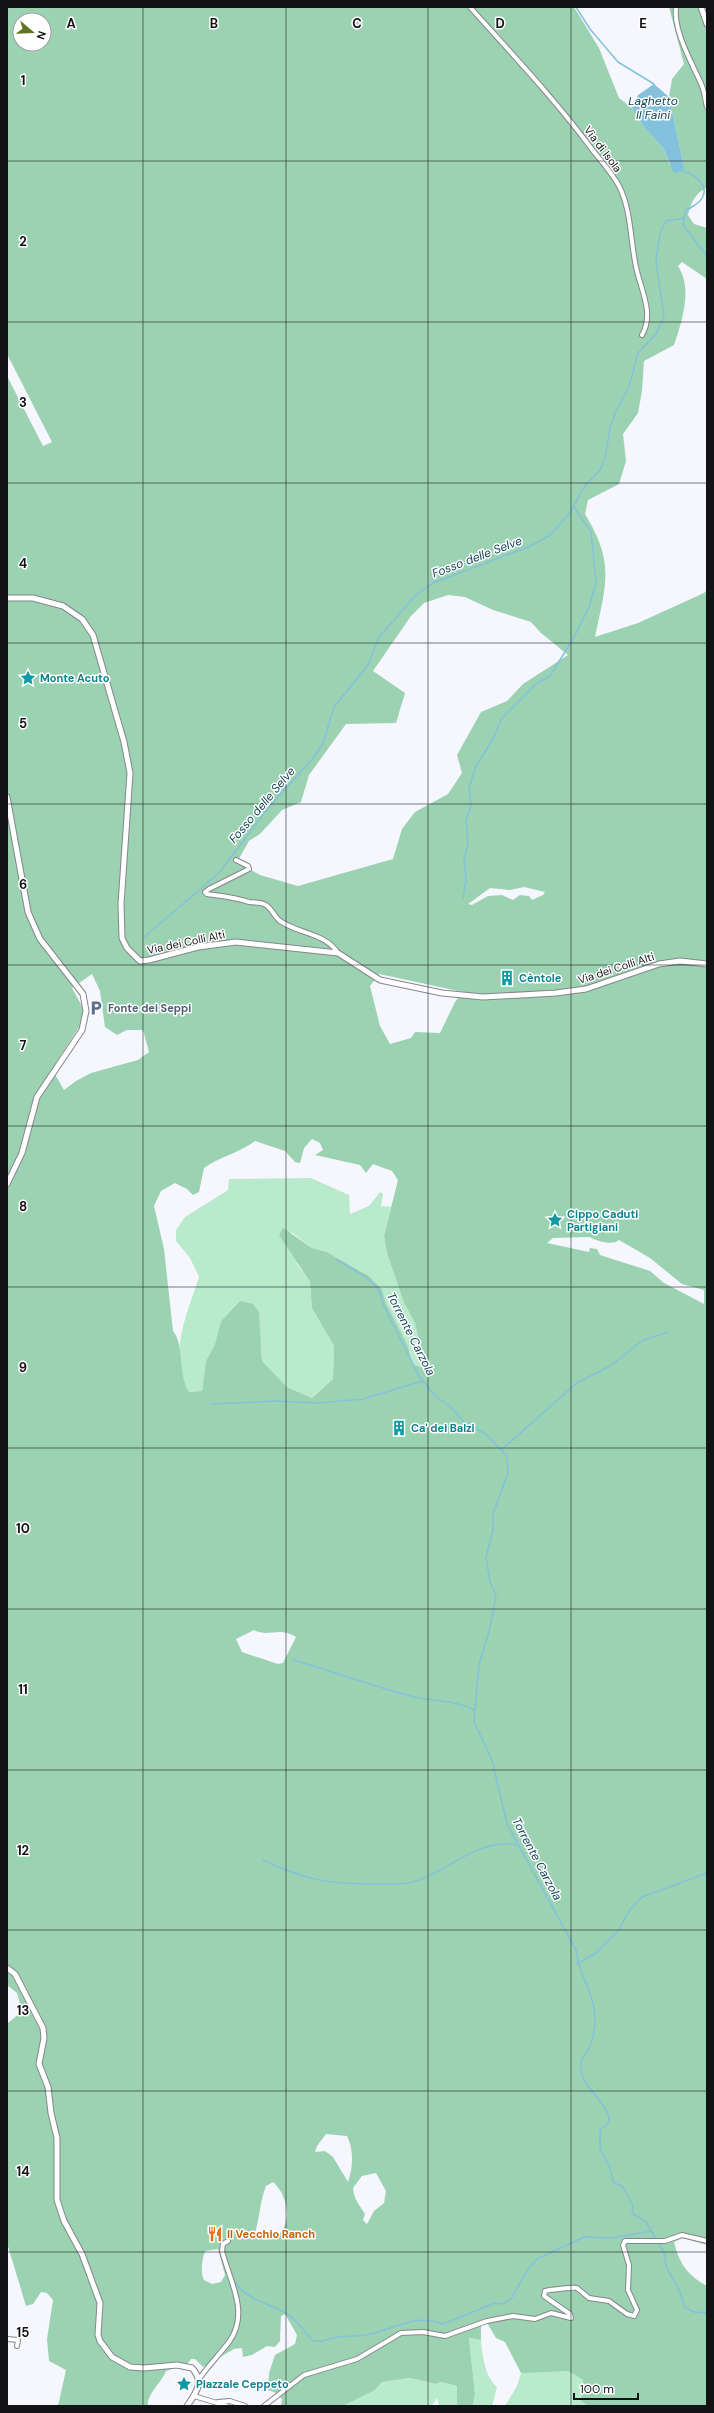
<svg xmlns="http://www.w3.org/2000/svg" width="714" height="2413" font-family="'DM Sans',sans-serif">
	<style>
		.green { fill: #b9eacc }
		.forest { fill: #9bd2b1; fill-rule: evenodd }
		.water { fill: #84c1dc }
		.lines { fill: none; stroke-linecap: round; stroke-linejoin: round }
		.stream { stroke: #84c1dc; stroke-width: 1.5 }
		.minor-casing { stroke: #86868d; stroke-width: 6 }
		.tertiary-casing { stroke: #86868d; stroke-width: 7 }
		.minor { stroke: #fff; stroke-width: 4 }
		.tertiary { stroke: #fff; stroke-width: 5 }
		.grid { fill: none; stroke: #131316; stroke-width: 1; stroke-opacity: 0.55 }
		.labels { text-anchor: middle; stroke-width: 3; stroke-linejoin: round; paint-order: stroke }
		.street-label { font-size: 11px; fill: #131316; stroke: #fff }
		.culture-label { font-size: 11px; font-weight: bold; fill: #0d838f; stroke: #fff; text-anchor: start }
		.service-label { font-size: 11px; font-weight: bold; fill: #4e5e75; stroke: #fff; text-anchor: start }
		.food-label { font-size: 11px; font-weight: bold; fill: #c56008; stroke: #fff; text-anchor: start }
		.water-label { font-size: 12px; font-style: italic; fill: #124659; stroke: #fff }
		.grid-label { font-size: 13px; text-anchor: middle; font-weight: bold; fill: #131316; stroke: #fff; stroke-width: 3; stroke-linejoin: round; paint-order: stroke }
	</style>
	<rect width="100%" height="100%" fill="#f6f6fe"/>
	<g class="green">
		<path d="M311 1178 349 1195 350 1214 369 1206 380 1192 383 1194 381 1206 391 1207 384 1236 387 1253 404 1303 415 1323 425 1370 412 1364 408 1346 386 1303 382 1289 369 1276 327 1252 312 1248 291 1232 297 1264 310 1282 312 1308 334 1346 333 1379 312 1398 287 1387 262 1361 261 1342 240 1301 221 1321 215 1344 206 1361 202 1391 189 1392C167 1355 187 1314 199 1277L190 1258 176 1241V1230L185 1217 228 1190 229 1179Z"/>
		<path d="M469 2338 481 2340C483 2357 484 2375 497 2387L492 2406H473L475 2394Z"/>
		<path d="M528 2371H568L583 2380 581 2401 588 2406H505L517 2386 521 2373Z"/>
		<path d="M410 2378 436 2384 441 2382 457 2386V2406H439L437 2398 432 2406H343L375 2390 382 2382Z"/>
	</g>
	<path class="forest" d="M7 7H574L599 48 619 98 632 108 644 127 663 148 670 165 684 166 669 97 672 79 684 64 669 7H707V187C695 194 691 202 688 215L694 224 707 228V279L682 262 678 266C693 289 682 321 674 345L644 361 642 391 638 413 623 434 626 461 619 484 588 500 585 514C615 563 606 584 595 637L638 623 704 593 707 590V2245L683 2238 674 2242C679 2263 688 2276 707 2286V2406H588L581 2401 583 2380 568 2371 521 2373 505 2342 496 2338 486 2321 481 2322V2340L469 2338 475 2394 473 2406H457V2386L441 2382 436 2384 410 2378 382 2382 375 2390 343 2406H281L282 2399 276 2393 268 2390 269 2373 275 2355 295 2344 297 2335 285 2314 281 2316 280 2341 275 2347 267 2346 252 2355 243 2357 242 2348 234 2349 203 2367 195 2359H191L184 2368 177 2367 166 2371C162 2382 146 2395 148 2406H162H58L66 2370 49 2361 47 2339 53 2300 47 2293 41 2292 33 2304 26 2306 7 2243V2024L22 2011 17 1993 7 1985V376L43 446 52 442 7 354ZM20 20H44V44H20ZM448 595 465 597 493 610 531 622 541 633 568 655 523 684 507 701 481 712 457 755 462 773 448 794 415 812 402 829 393 859 298 886 260 875 237 862 249 841 260 834 282 810 301 802 309 775 346 724 396 723 405 693 373 671 411 616 424 603ZM524 887 545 892 543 895 532 900 529 896 520 895 513 900 502 895 488 896 472 905 468 904 490 888 510 890ZM92 974 100 991 105 1027 117 1035 127 1030H143L149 1052 138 1060 91 1073 76 1081 64 1090 52 1069 81 1024 84 1010 72 988ZM379 974 463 992 455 1002 440 1033 415 1032 411 1038 390 1044 380 1026 370 986ZM312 1139 320 1143 323 1150 315 1155 360 1165 366 1173 373 1164 392 1171 398 1180 384 1236 387 1253 404 1303 415 1323 425 1369 412 1364 408 1346 386 1303 382 1289 369 1276 327 1252 312 1248 283 1228 279 1235 310 1282 312 1308 334 1346 333 1379 312 1398 287 1387 262 1361 259 1312 253 1304 240 1301 221 1321 215 1344 206 1361 202 1391 189 1392C177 1372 185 1346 173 1331L164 1249 154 1206 161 1191 175 1183 187 1189 193 1195 199 1192 204 1168C219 1157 239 1153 255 1141L285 1151 295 1162 300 1163 304 1148ZM589 1237C598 1241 612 1246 619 1240L650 1258 682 1284 704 1290V1304L664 1283 650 1271 600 1255 597 1249 590 1248 589 1252 547 1243 553 1238ZM254 1630C269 1638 278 1626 296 1637L283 1663 278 1664 242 1652 236 1639ZM326 2134 347 2136C354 2149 353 2169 348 2182L333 2157 325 2151 315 2152 317 2146ZM376 2173 386 2191 384 2203 374 2211 367 2224 363 2220 365 2214C359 2204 354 2200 353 2188L362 2176ZM273 2182C294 2200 294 2248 253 2238 260 2222 259 2203 266 2186ZM218 2249 225 2275 221 2282 212 2284 204 2280C200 2273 202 2260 205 2251Z"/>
	<path class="water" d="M654 84 669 97 684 166 683 171 674 173 663 148 644 127 632 108 638 95Z"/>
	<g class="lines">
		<g class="stream">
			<path d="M576 7 590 29 618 62 654 84"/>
			<path d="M683 171C695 175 712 186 700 201 696 205 689 208 685 212L683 225 707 256"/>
			<path d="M463 898 466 880 464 860 468 843 466 821 471 805 469 788 476 766 493 739 502 718 536 684 550 676 573 639 589 607 596 582 591 532 574 507"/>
			<path d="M143 938 218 874 270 806 314 757 323 743 334 707 368 665 379 637 416 595 433 583 528 547 549 536 570 513 584 487 600 470 605 459 610 428 615 413 629 387 638 353 656 334 664 317 656 261 660 233 666 221 684 218"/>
			<path d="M337 1260 366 1277 378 1288 384 1306 419 1376 435 1396 450 1406 464 1422 487 1435 507 1456 508 1473 493 1514V1530L486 1557 490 1582 496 1596 489 1632 479 1664 474 1722 492 1760 507 1824 576 1950C578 1974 595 1994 595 2018 595 2027 593 2040 589 2048 585 2056 579 2060 581 2070 584 2089 604 2099 609 2117L608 2123 600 2130V2149L610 2168 613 2182 623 2187 633 2206 632 2213 646 2222 664 2253 666 2266 680 2292 685 2308 694 2312 707 2313"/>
			<path d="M212 1404 277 1401 320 1403 363 1399 422 1381"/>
			<path d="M501 1450 577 1383 610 1366 642 1341 668 1332"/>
			<path d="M293 1660C333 1671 371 1686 411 1696 432 1702 454 1699 474 1710"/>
			<path d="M263 1860C303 1879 327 1884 371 1884 389 1884 402 1886 419 1880 452 1868 479 1838 517 1845"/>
			<path d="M577 1964 596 1953 618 1931 629 1911 642 1897 707 1873"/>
			<path d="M235 2282C247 2300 265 2302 284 2312 296 2319 303 2329 312 2340 323 2344 328 2338 338 2337 350 2335 363 2337 375 2333 400 2326 417 2314 443 2324L495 2303 503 2304 511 2299 528 2269 537 2259 584 2237 611 2238 652 2231"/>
		</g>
		<g class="minor-casing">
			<g id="minor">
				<path d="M470 7C510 52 552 96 588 144 598 158 611 171 619 186 632 211 630 244 637 271 642 292 654 315 642 335"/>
				<path d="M676 7C673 32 693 64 702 86 705 93 705 101 707 107"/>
				<path d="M236 860 248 866 249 869 209 889 205 892 207 894C222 896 235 897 249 902 254 903 259 902 264 904 273 908 273 916 280 921 299 934 325 933 338 953"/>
				<path d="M7 2339 18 2340 17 2346"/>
				<path d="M199 2379C208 2366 219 2355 229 2342 250 2313 230 2282 222 2251L223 2244 228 2241"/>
				<path d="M194 2396 227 2406"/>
				<path d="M218 2402 230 2401 245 2406"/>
				<path d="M264 2406 304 2375 357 2359 401 2333 423 2332 445 2336 487 2321 513 2316 535 2319 551 2313 571 2318 570 2314 544 2296 545 2291C547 2290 575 2287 577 2288L589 2298 609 2301 627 2314 634 2316 637 2310 628 2290 629 2265 623 2245 625 2241H665L682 2235 707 2241"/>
			</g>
		</g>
		<g class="tertiary-casing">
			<g id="tertiary">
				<path d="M701 7 707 24"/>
				<path d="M7 598H33L63 606 82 619 93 635 124 742 130 773 121 904 122 938 127 948 140 961 149 960 198 947 236 942 338 953 380 980 442 993 483 997 556 993 586 989 659 964 680 961 707 964"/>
				<path d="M7 797 28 912 40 939 83 994 86 1011 82 1030 37 1097 22 1153 7 1184"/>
				<path d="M7 1968 15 1974 43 2028 44 2038 39 2064 48 2087 51 2113 57 2138V2200L64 2221 82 2254 100 2303 98 2335 100 2341 112 2357 130 2367 144 2368 177 2365 192 2368C205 2382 196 2393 187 2406"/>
			</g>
		</g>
		<use href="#minor" class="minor"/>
		<use href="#tertiary" class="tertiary"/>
	</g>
	<path class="grid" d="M143 7V2406M286 7V2406M428 7V2406M571 7V2406M7 161H707M7 322H707M7 483H707M7 643H707M7 804H707M7 965H707M7 1126H707M7 1287H707M7 1448H707M7 1609H707M7 1770H707M7 1930H707M7 2091H707M7 2252H707"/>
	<defs>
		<g id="sight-bare" transform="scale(1.2)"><path d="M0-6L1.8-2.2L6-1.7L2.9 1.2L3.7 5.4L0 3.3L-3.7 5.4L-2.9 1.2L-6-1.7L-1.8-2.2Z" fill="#0f9aa8" stroke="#fff" stroke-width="2.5" paint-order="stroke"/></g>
		<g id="building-bare" transform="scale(1.2)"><path d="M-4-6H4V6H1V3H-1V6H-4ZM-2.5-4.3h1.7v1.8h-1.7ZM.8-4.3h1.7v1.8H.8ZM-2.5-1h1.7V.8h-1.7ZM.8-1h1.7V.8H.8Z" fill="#0f9aa8" stroke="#fff" stroke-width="2.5" paint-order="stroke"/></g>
		<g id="parking-bare" transform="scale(1.2)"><path d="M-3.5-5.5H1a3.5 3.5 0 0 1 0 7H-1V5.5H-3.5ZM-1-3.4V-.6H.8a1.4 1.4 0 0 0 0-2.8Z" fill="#5c6f8a" stroke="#fff" stroke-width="2.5" paint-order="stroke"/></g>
		<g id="restaurant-bare" transform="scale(1.2)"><path d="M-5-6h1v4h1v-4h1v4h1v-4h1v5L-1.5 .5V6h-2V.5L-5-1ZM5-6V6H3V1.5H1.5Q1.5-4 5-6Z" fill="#e8710a" stroke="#fff" stroke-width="2.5" paint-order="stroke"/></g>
	</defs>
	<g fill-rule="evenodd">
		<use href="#sight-bare" x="28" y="678"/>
		<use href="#building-bare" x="507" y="978"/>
		<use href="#parking-bare" x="96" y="1008"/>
		<use href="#sight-bare" x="555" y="1220"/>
		<use href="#building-bare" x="399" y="1428"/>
		<use href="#restaurant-bare" x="215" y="2234"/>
		<use href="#sight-bare" x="184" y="2384"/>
	</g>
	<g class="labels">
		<g class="street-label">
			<text transform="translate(603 149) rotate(53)" y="4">Via di Isola</text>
			<text transform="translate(186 942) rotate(-12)" y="4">Via dei Colli Alti</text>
			<text transform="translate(616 968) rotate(-18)" y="4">Via dei Colli Alti</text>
		</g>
		<g class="culture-label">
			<text x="40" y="682">Monte Acuto</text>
			<text x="519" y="982">Cèntole</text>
			<text x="567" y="1218">Cippo Caduti<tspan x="567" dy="13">Partigiani</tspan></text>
			<text x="411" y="1432">Ca' dei Balzi</text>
			<text x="196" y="2388">Piazzale Ceppeto</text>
		</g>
		<g class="service-label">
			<text x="108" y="1012">Fonte dei Seppi</text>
		</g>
		<g class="food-label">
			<text x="227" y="2238">Il Vecchio Ranch</text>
		</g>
		<g class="water-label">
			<text x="653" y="105">Laghetto<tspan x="653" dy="14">Il Faini</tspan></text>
			<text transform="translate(477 557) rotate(-21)" y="4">Fosso delle Selve</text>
			<text transform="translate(262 805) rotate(-50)" y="4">Fosso delle Selve</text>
			<text transform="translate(411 1334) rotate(63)" y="4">Torrente Carzola</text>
			<text transform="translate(537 1859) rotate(62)" y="4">Torrente Carzola</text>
		</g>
	</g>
	<g class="grid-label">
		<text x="71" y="28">A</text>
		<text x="214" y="28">B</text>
		<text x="357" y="28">C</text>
		<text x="500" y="28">D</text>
		<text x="643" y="28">E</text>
		<text x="23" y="85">1</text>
		<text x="23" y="246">2</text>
		<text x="23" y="407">3</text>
		<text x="23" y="568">4</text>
		<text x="23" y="728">5</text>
		<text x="23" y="889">6</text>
		<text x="23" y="1050">7</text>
		<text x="23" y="1211">8</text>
		<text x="23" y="1372">9</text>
		<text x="23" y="1533">10</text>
		<text x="23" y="1694">11</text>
		<text x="23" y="1855">12</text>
		<text x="23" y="2015">13</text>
		<text x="23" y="2176">14</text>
		<text x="23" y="2337">15</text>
	</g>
	<rect width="714" height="2413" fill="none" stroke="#131316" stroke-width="16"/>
	<g transform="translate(32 32) rotate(109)"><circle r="19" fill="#ffffff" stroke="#a1a1a2"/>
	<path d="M0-3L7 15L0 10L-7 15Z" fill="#627321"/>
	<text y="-6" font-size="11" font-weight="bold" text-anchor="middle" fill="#131316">N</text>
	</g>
	<path d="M574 2393v6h64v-6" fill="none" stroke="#131316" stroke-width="2"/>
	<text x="580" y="2393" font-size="12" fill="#131316" stroke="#ffffff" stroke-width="3" paint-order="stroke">100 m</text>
</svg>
